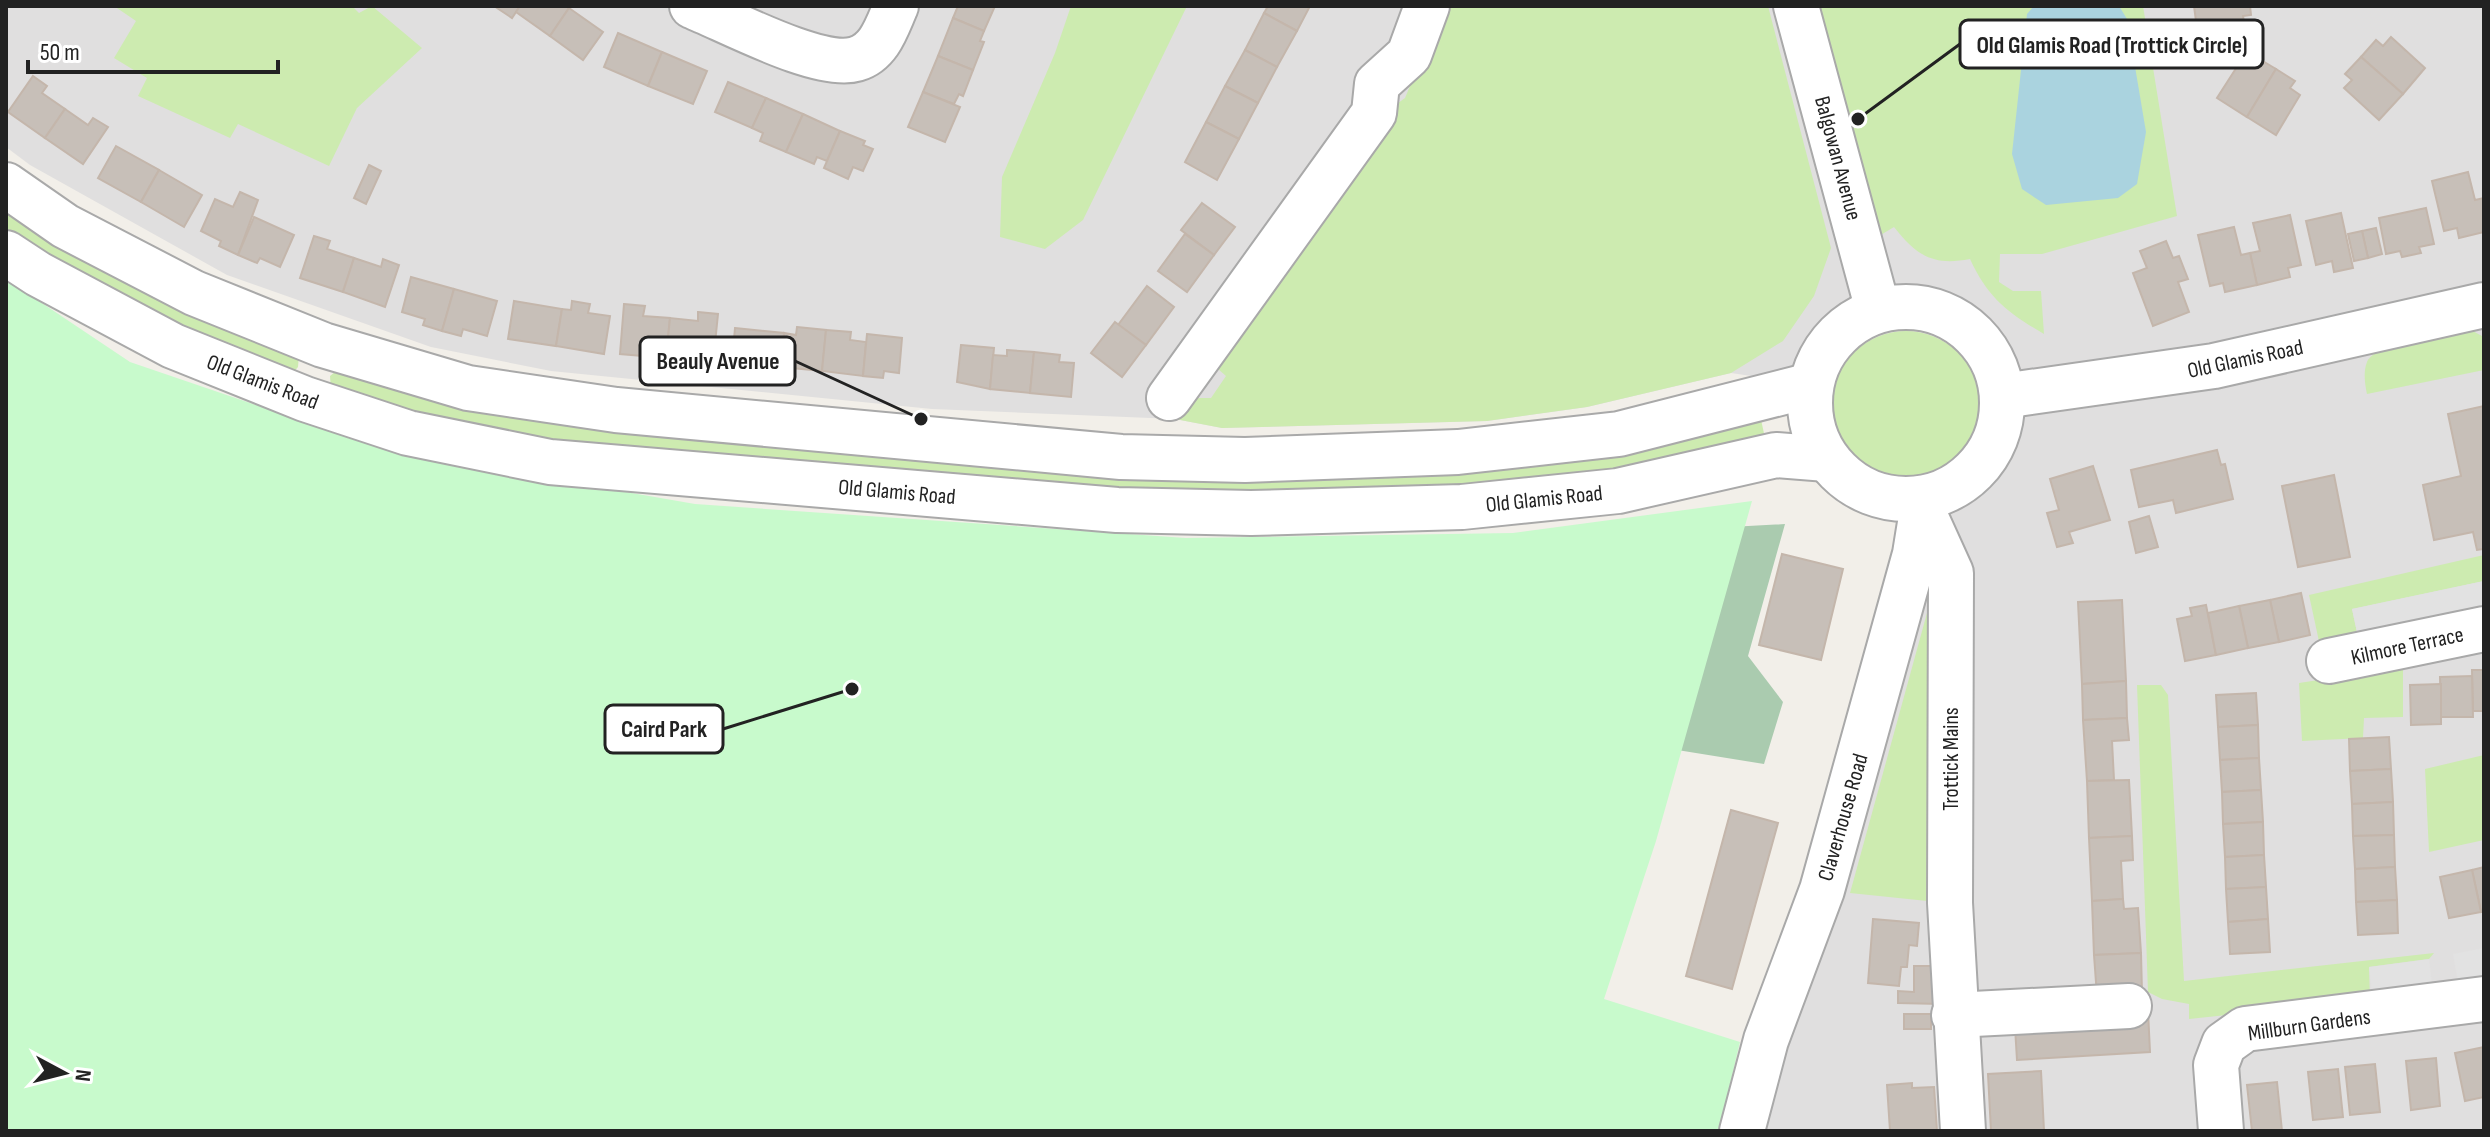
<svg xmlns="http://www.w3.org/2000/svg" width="2490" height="1137" font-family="'Sofia Sans Condensed',sans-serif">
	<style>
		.residential { fill: #e0dfdf }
		.grass { fill: #cdebb0 }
		.cemetery { fill: #aacbaf }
		.park { fill: #c8facc }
		.parking { fill: #e2e2e2 }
		.water { fill: #aad3df }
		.building { fill: #c7bfb8; stroke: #c4b6ab; stroke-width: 2 }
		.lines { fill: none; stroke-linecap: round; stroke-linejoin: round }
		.minor-casing { stroke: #a9a9a9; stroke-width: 48 }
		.minor { stroke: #fff; stroke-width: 44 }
		.labels { text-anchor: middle; stroke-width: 6; stroke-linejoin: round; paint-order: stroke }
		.street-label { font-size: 22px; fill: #222; stroke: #fff }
		.leader { fill: none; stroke: #222; stroke-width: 3 }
		.callout-dot { fill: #222; stroke: #fff; stroke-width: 3 }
		.callout { fill: #fff; stroke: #222; stroke-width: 3 }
		.callout-label { font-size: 24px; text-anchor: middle; font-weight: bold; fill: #222 }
	</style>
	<rect width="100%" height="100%" fill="#f2efe9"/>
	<path class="residential" d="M6 6H2484V1131H1742L1924 498 1965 480 1985 459 2000 430 2003 396 1993 360 1973 332 1944 314 1912 306 1879 310 1846 327 1823 354 1811 385 1731 373 1587 407 1487 421 1222 428 1175 419 932 409 551 371 431 347 227 275 30 165 6 147Z"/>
	<g class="grass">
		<path d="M114 6H352L359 13 372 6 422 48 357 108 329 166 238 124 230 138 138 96 147 78 114 58 136 21Z"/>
		<path d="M1071 6H1187L1083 220 1045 249 1000 237 1002 177 1055 53Z"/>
		<path d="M1443 6H1768L1831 248 1814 296 1783 341 1731 373 1587 407 1487 421 1222 428 1175 419 1191 398H1211L1226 376 1218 369 1219 357 1387 111 1405 98Z"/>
		<path d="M1813 6H2143L2177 216 2042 254H2000L1999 282 2013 291H2041L2044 334C2008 313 1988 298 1970 259 1933 266 1917 256 1894 227L1879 236Z"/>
		<path d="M6 203 299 355 298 367 290 376 176 331 6 233Z"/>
		<path d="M2469 329 2482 336 2484 370 2367 394C2365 384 2363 372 2367 362 2377 341 2445 334 2469 329Z"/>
		<circle cx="1906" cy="405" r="74"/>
		<path d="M341 367 1120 475 1760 415 1765 438 1617 475 1464 489 1183 498 550 445 410 416 331 390 330 376Z"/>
		<path d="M2484 555V581L2352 609 2358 637 2320 646 2309 595Z"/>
		<path d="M1927 613H1939L1937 902 1850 893Z"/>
		<path d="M2403 667V717L2364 718 2363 738 2302 741 2299 683Z"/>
		<path d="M2137 685H2161L2168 695 2184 981 2434 953 2429 959 2369 967 2370 1000 2189 1019V1004L2162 999 2148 992Z"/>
		<path d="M2484 755V840L2429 852 2425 769Z"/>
	</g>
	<path class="cemetery" d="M1785 524 1748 656 1783 702 1764 764 1460 715 1471 541Z"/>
	<path class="park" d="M6 279 130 362 391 451 695 504 1186 538 1513 533 1752 501 1656 841 1604 999 1740 1042 1719 1131H6Z"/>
	<g class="parking">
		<path d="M2484 581V613L2358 637 2352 609Z"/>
		<path d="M2484 948V977L2458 982 2453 954Z"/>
		<path d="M2429 959 2432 985 2372 992 2369 967Z"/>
	</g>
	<path class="water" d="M2034 6H2119L2127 19 2146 132 2137 184 2118 198 2046 205 2022 189 2012 154 2027 14Z"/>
	<g class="building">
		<path d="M494 6H520L512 18Z"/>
		<path d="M520 6H566L569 8 550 36 516 12Z"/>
		<path d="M958 6H995L984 31 953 18Z"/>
		<path d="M1268 6H1310L1297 31 1264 13Z"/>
		<path d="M2194 6H2250L2251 15 2243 16 2245 28 2198 36Z"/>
		<path d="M569 8 603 32 583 60 550 36Z"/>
		<path d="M1264 13 1297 31 1277 67 1245 50Z"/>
		<path d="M953 18 984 31 980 41 984 42 973 70 938 56Z"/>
		<path d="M618 33 662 52 648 86 604 67Z"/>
		<path d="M2391 37 2425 68 2403 94 2361 57 2376 40 2383 46Z"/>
		<path d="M1245 50 1277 67 1258 103 1225 86Z"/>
		<path d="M662 52 707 71 693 104 648 86Z"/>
		<path d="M938 56 973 70 963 96 959 94 954 104 923 92Z"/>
		<path d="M2256 57 2276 69 2247 117 2217 98 2242 59 2251 64Z"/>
		<path d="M2361 57 2403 94 2379 120 2344 88 2352 80 2345 74Z"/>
		<path d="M2276 69 2295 81 2290 88 2300 95 2276 135 2247 117Z"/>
		<path d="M33 76 47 86 42 93 65 109 45 138 8 112Z"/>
		<path d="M728 82 766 98 752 128 715 112Z"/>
		<path d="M1225 86 1258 103 1239 139 1206 122Z"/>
		<path d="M923 92 960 107 945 142 908 127Z"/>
		<path d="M766 98 803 114 786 152 760 141 763 133 752 128Z"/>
		<path d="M65 109 88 125 93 118 108 127 83 164 45 138Z"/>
		<path d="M803 114 840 131 827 161 817 157 814 164 786 152Z"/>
		<path d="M1206 122 1239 139 1217 180 1185 162Z"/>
		<path d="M840 131 865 141 863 145 873 149 863 171 853 167 848 179 824 168Z"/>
		<path d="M116 146 159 170 141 202 98 178Z"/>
		<path d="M369 165 381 171 366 204 354 198Z"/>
		<path d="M159 170 202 195 184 227 141 202Z"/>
		<path d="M2468 172 2475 200 2484 198V232L2459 238 2457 228 2444 231 2432 181Z"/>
		<path d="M240 192 258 200 238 255 219 246 221 241 201 231 215 199 233 207Z"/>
		<path d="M1202 203 1235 227 1214 255 1181 230Z"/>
		<path d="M2426 208 2434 244 2419 247 2421 253 2402 257 2400 251 2386 254 2379 218Z"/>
		<path d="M2341 213 2353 268 2334 272 2332 261 2316 265 2306 221Z"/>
		<path d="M2290 215 2301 265 2288 268 2290 277 2257 285 2250 253 2260 251 2253 223Z"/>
		<path d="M254 217 294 235 280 267 260 258 257 263 238 255Z"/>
		<path d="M2234 227 2241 255 2250 253 2257 285 2225 292 2223 283 2210 286 2198 235Z"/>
		<path d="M2376 228 2382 254 2368 258 2362 231Z"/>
		<path d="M2362 231 2368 258 2354 261 2348 234Z"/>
		<path d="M1185 234 1214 255 1187 292 1158 271Z"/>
		<path d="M314 236 330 241 327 249 354 258 343 292 300 278Z"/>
		<path d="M2166 241 2173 258 2179 256 2188 279 2178 282 2189 312 2153 326 2133 273 2147 268 2140 251Z"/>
		<path d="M354 258 381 267 383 259 399 265 385 307 343 292Z"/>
		<path d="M411 277 454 289 442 331 423 325 425 319 402 312Z"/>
		<path d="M1147 286 1174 307 1146 345 1118 325Z"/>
		<path d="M454 289 497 301 487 336 463 329 461 336 442 331Z"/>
		<path d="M514 301 562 309 556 346 508 339Z"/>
		<path d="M572 301 590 304 588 313 610 316 604 354 556 346 562 309 571 310Z"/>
		<path d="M624 304 645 306 643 316 670 318 666 358 620 354Z"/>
		<path d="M698 312 718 314 713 363 666 358 670 318 698 321Z"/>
		<path d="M1115 322 1146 345 1122 377 1091 353Z"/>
		<path d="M797 327 826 330 822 371 781 367 784 333 796 335Z"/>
		<path d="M735 328 784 333 781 367 732 362Z"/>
		<path d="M826 330 851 332 850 340 866 342 863 376 822 371Z"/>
		<path d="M867 334 902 338 899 373 884 371 883 378 863 376Z"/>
		<path d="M961 345 994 348 990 389 957 382Z"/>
		<path d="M1007 350 1034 352 1030 393 990 389 993 355 1007 356Z"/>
		<path d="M1034 352 1060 355 1059 362 1074 363 1071 397 1030 393Z"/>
		<path d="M2484 406V549L2477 550 2473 532 2434 540 2423 485 2461 476 2448 414Z"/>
		<path d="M2217 450 2221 465 2225 464 2233 499 2176 513 2173 500 2139 507 2131 470Z"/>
		<path d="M2093 466 2110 520 2069 532 2073 543 2057 547 2047 513 2059 510 2050 479Z"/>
		<path d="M2334 475 2350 557 2298 567 2282 486Z"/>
		<path d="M2149 516 2158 547 2136 553 2129 522Z"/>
		<path d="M1782 554 1843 569 1821 660 1759 645Z"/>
		<path d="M2301 593 2310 635 2279 642 2270 600Z"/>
		<path d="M2122 600 2126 681 2082 684 2078 602Z"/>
		<path d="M2270 600 2279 642 2248 648 2239 606Z"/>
		<path d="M2206 605 2216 655 2185 661 2177 619 2192 616 2190 608Z"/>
		<path d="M2239 606 2248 648 2216 655 2208 613Z"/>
		<path d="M2472 670H2484V711H2473Z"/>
		<path d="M2472 676 2473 717H2441L2440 677Z"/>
		<path d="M2126 681 2127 718 2083 720 2082 684Z"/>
		<path d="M2441 684V724L2411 725 2410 685Z"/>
		<path d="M2256 693 2258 725 2218 727 2216 695Z"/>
		<path d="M2127 718 2129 740 2112 741 2114 780 2087 781 2083 720Z"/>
		<path d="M2258 725 2259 758 2220 760 2218 727Z"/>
		<path d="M2389 737 2391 769 2350 771 2349 739Z"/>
		<path d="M2259 758 2261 790 2222 792 2220 760Z"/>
		<path d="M2391 769 2393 802 2352 804 2350 771Z"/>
		<path d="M2129 780 2132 836 2089 838 2087 781Z"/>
		<path d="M2261 790 2263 822 2223 824 2222 792Z"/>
		<path d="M2393 802 2394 835 2353 836 2352 804Z"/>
		<path d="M1731 810 1778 823 1732 989 1686 976Z"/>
		<path d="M2263 822 2264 855 2225 857 2223 824Z"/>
		<path d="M2394 835 2395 867 2355 869 2353 836Z"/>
		<path d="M2132 836 2133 860 2121 861 2123 899 2092 901 2089 838Z"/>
		<path d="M2264 855 2266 887 2226 889 2225 857Z"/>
		<path d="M2395 867 2397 900 2356 902 2355 869Z"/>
		<path d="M2484 867V911L2481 912 2472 870Z"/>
		<path d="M2472 870 2481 912 2449 918 2440 877Z"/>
		<path d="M2266 887 2268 919 2228 922 2226 889Z"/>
		<path d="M2123 899 2124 909 2138 908 2141 953 2094 955 2092 901Z"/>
		<path d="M2397 900 2398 933 2358 935 2356 902Z"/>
		<path d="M1873 919 1919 923 1917 946 1909 945 1907 967H1901L1899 986 1868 983Z"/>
		<path d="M2268 919 2270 952 2230 954 2228 922Z"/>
		<path d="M2141 953 2142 993 2097 996 2094 955Z"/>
		<path d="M1914 966H1942L1941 1004 1898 1003V991L1914 992Z"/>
		<path d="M2148 1011 2150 1052 2017 1060 2015 1027Z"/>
		<rect x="1904" y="1014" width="27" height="15"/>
		<path d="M2484 1047V1097L2465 1101 2455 1053Z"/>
		<path d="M2436 1058 2440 1106 2411 1110 2406 1061Z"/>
		<path d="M2375 1064 2380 1112 2350 1115 2345 1067Z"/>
		<path d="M2338 1069 2343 1117 2313 1120 2308 1072Z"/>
		<path d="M2041 1071 2044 1131H1991L1988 1074Z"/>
		<path d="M2277 1082 2282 1131H2252L2247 1085Z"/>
		<path d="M1912 1083V1088L1934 1087 1937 1131H1890L1887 1085Z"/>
	</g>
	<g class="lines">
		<g class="minor-casing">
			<g id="minor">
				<path d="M692 6C729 21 820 70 856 59 880 52 887 26 896 6"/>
				<path d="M1796 6 1878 310"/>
				<path d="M6 185 65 226 194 293 323 345 468 388 616 410 1121 457 1245 460 1458 452 1619 434 1811 385"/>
				<path d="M6 253 38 274 173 346 305 399 408 433 550 462 1117 510 1251 513 1462 507 1618 491 1776 455 1827 459"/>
				<circle cx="1906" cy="403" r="96"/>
				<path d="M2003 396 2214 366 2484 305"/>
				<path d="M1169 398 1374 113 1377 84 1409 55 1427 6"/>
				<path d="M1922 509 1951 573 1950 903 1963 1131"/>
				<path d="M2329 661 2484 629"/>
				<path d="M1954 1015 2129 1006"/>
				<path d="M1742 1131 1766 1040 1822 890 1915 554 1924 498"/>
				<path d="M2221 1131 2216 1065 2224 1044 2245 1029 2484 999"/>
			</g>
		</g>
		<use href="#minor" class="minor"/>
	</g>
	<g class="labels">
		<g class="street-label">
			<text transform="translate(1839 158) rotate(75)" y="8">Balgowan Avenue</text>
			<text transform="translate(2245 358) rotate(-12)" y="8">Old Glamis Road</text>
			<text transform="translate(263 381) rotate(21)" y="8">Old Glamis Road</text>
			<text transform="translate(897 491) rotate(5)" y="8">Old Glamis Road</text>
			<text transform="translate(1544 498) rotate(-6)" y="8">Old Glamis Road</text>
			<text transform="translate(2407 645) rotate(-12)" y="8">Kilmore Terrace</text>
			<text transform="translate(1950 759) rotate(-90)" y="8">Trottick Mains</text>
			<text transform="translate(1842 817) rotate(-74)" y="8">Claverhouse Road</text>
			<text transform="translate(2309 1024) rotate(-8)" y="8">Millburn Gardens</text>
		</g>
	</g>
	<path class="leader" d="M1858 119L1960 44M921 419L795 361M852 689L723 729"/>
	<g class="callout-dot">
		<circle cx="1858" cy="119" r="8"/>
		<circle cx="921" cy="419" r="8"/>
		<circle cx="852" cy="689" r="8"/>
	</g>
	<g class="callout">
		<rect x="1960" y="20" width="303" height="48" rx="8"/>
		<rect x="640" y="337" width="155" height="48" rx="8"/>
		<rect x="605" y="705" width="118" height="48" rx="8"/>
	</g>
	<g class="callout-label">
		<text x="2112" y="53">Old Glamis Road (Trottick Circle)</text>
		<text x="718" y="369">Beauly Avenue</text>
		<text x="664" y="737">Caird Park</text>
	</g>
	<rect width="2490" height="1137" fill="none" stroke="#222222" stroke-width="16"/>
	<g transform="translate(64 1073) rotate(97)" stroke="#ffffff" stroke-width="6" paint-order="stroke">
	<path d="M0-6L14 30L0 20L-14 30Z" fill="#222222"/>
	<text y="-12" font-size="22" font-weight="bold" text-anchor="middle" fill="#222222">N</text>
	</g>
	<path d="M28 60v12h250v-12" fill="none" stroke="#222222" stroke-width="4"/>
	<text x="40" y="60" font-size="24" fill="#222222" stroke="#ffffff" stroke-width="6" paint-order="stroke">50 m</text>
</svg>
